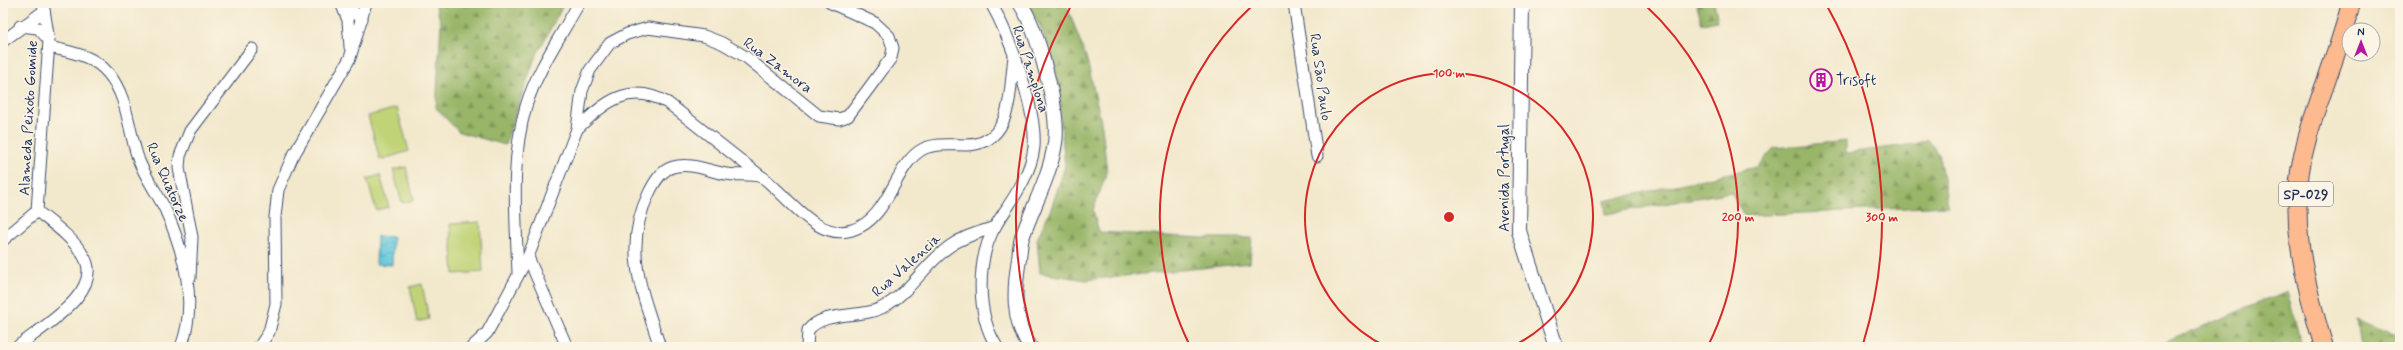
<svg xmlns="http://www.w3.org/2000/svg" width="2403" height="350" font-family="Mynerve,sans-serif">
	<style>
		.forest { fill: url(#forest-firs); stroke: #5a7262 }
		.park { fill: #c0d376; stroke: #6e816a }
		.water { fill: url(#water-waves); stroke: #3d7b9c }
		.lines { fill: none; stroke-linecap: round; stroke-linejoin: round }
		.minor-casing { stroke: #3b4b6e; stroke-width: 13 }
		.tertiary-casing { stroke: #3b4b6e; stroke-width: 16 }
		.trunk-casing { stroke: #3b4b6e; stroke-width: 20 }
		.minor { stroke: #fff; stroke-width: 11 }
		.tertiary { stroke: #fff; stroke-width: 14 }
		.trunk { stroke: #fcba8e; stroke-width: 18 }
		.ring { fill: none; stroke: #d62828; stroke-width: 2 }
		.labels { text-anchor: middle; stroke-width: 3; stroke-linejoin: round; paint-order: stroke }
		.shield { fill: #fcf5e5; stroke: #5e6a86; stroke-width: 1 }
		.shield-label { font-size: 14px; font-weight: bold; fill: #1b2f5e }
		.street-label { font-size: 15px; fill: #1b2f5e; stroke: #fcf5e5 }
		.poi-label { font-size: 15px; fill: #1b2f5e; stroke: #fcf5e5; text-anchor: start }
		.centre { fill: #d62828; stroke: #fcf5e5; stroke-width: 2 }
		.ring-label { font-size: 12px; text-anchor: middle; font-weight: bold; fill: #d62828; stroke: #fcf5e5; stroke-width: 3; stroke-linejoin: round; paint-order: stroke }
	</style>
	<defs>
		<pattern id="forest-firs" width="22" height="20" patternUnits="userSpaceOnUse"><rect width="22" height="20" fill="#98b567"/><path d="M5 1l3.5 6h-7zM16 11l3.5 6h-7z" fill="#7b9458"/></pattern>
		<pattern id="water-waves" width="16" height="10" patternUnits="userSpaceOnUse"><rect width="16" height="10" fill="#5fc7db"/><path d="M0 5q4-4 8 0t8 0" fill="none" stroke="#4ea2b5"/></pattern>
	</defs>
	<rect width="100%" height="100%" fill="#fcf5e5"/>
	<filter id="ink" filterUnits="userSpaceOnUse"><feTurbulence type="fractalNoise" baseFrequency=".025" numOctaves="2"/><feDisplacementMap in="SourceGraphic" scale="8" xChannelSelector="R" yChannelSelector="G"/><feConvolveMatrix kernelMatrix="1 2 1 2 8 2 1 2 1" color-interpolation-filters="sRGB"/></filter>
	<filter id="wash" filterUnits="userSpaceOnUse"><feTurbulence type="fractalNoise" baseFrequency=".012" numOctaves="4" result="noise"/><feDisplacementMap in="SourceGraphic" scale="16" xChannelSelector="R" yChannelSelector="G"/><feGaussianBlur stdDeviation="0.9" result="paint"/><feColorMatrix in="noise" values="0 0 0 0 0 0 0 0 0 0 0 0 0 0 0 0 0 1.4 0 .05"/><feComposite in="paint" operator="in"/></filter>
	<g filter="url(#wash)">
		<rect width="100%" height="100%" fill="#f2e8cc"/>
		<g class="forest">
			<path d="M435 3H564L534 60 505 145 459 132 436 108 441 23Z"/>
			<path d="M1026 3H1066L1087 60 1102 126 1107 173 1093 210 1099 232 1203 238H1252L1250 263 1086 280 1040 273 1037 239 1052 206 1065 166 1055 63 1040 26Z"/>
			<path d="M1696 3H1714L1718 21 1702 24Z"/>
			<path d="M1928 139 1939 156 1948 206 1744 216 1731 192 1606 214 1604 201 1757 167 1774 148 1846 141V153L1915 144Z"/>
			<path d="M2287 291 2302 347H2154Z"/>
			<path d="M2357 320 2400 336V347H2361Z"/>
		</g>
		<g class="park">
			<path d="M397 108 409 151 380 160 368 116Z"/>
			<path d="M406 167 414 200 402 203 393 170Z"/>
			<path d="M380 175 389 207 376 210 367 179Z"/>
			<path d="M480 222 483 272 454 274 450 224Z"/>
			<path d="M422 284 429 319 417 322 410 287Z"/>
		</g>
		<path class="water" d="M377 236 393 237 392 265 376 264Z"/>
	</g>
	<g filter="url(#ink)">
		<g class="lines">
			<g class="minor-casing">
				<g id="minor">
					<path d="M341 3 348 20 350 47"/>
					<path d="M344 3 362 19"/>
					<path d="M991 3C1009 35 1037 109 1034 147 1031 176 1011 201 996 225 976 259 976 314 997 347"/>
					<path d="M1294 3 1317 156"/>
					<path d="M20 26 38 28 48 39"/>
					<path d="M3 41 44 11"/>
					<path d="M49 47C71 52 93 55 108 73 129 98 128 132 139 161 146 178 157 193 165 209 184 251 198 303 181 347"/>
					<path d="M577 129C605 102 629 81 668 103L762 177"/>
					<path d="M37 211 49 41 43 3"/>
					<path d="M3 240 37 211"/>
					<path d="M528 257 567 347"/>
					<path d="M518 273C516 217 510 161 526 106 537 70 561 36 579 3"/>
					<path d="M190 278 192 237 179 168 180 156 190 131 252 49"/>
					<path d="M17 347C40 328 107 291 83 255 72 237 53 224 37 211"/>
					<path d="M259 347 269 332 276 304 275 217 278 190 292 158 350 58 366 3"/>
					<path d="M472 347 487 333 528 257 577 129 582 91 590 70 610 43 627 34 648 28 704 36 722 43 746 57 819 116 839 119 848 116 869 88 891 58 893 48 889 36 875 23 831 3"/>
					<path d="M660 347C642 291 622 249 649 193 654 183 661 170 673 167 691 162 708 171 726 174 737 176 752 173 762 177 766 179 771 185 775 188 796 207 821 240 852 230 890 219 894 164 923 149 935 143 952 145 966 145 1013 144 1009 93 1014 57"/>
					<path d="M807 347 808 330C826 309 862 320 885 306 911 291 926 263 950 246 964 236 980 232 995 227"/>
				</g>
			</g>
			<g class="tertiary-casing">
				<g id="tertiary">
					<path d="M1020 3C1038 30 1060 112 1055 143 1050 176 1034 204 1023 235 1020 242 1020 251 1019 259 1014 289 1012 320 1030 347"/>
					<path d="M1522 3 1519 231 1556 347"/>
				</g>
			</g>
			<g class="trunk-casing">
				<path id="trunk" d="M2324 347C2303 278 2286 210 2307 139 2320 93 2340 49 2351 3"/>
			</g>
			<use href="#minor" class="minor"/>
			<use href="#tertiary" class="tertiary"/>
			<use href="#trunk" class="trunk"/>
		</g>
	</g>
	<g class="ring">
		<path d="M1387 347A144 144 0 1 1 1511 347"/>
		<path d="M1190 346A289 289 0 0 1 1254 4M1644 4A289 289 0 0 1 1708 346"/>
		<path d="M1035 344A433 433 0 0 1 1072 4M1826 4A433 433 0 0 1 1863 344"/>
	</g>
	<defs>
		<g id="building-ring" transform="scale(1.15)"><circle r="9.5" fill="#fcf5e5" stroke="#b5179e" stroke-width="1.5"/><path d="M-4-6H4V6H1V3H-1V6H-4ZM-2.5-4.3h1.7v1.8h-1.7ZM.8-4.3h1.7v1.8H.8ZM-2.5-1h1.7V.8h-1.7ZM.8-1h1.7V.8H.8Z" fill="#b5179e"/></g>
	</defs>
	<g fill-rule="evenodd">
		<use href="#building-ring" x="1821" y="80"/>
	</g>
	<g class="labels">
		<rect class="shield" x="2279" y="182" width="54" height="24" rx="3"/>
		<g class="shield-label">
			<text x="2306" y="199">SP-029</text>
		</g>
		<g class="street-label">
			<text transform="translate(778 65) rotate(37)" y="5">Rua Zamora</text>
			<text transform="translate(1031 69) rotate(72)" y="5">Rua Pamplona</text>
			<text transform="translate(1321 77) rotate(82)" y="5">Rua São Paulo</text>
			<text transform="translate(28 118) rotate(-87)" y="5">Alameda Peixoto Gomide</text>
			<text transform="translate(1504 178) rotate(-90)" y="5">Avenida Portugal</text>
			<text transform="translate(168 182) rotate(66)" y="5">Rua Quatorze</text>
			<text transform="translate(906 265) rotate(-42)" y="5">Rua Valencia</text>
		</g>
		<g class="poi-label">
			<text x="1836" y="85">Trisoft</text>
		</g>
	</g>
	<circle cx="1449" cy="217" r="6" class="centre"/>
	<g class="ring-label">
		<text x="1449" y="77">100 m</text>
		<text x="1738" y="221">200 m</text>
		<text x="1882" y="221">300 m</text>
	</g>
	<rect width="2403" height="350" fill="none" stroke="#fcf5e5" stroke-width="16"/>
	<g transform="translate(2361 42)"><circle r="19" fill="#fcf5e5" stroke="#a2a6af"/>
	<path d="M0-3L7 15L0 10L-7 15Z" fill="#b5179e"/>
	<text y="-6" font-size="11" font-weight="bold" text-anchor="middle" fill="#1b2f5e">N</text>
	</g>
</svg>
